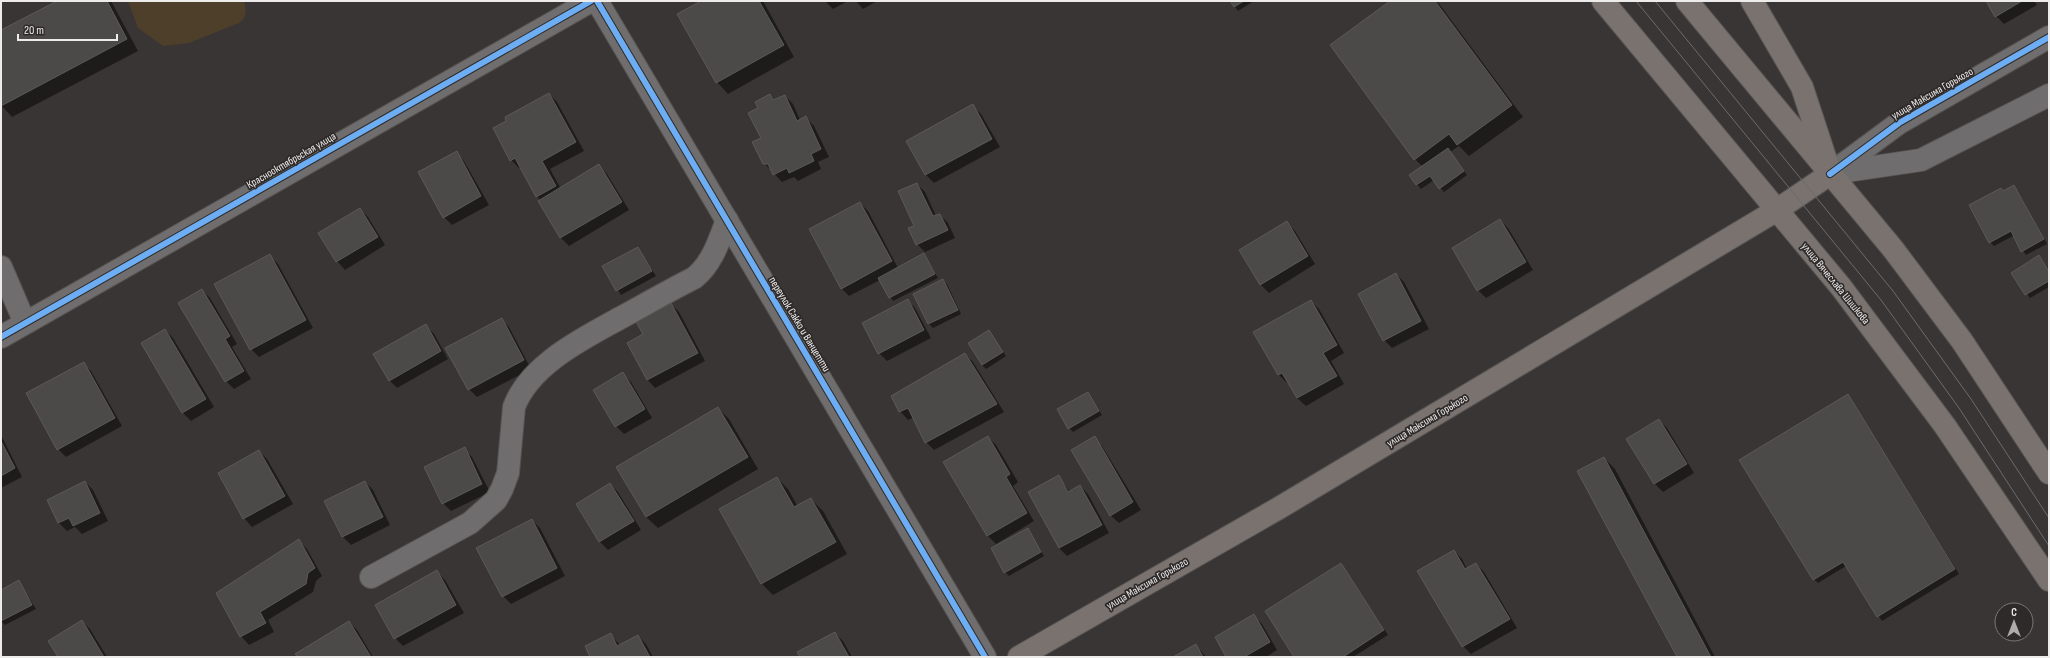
<svg xmlns="http://www.w3.org/2000/svg" width="2050" height="658" font-family="'Sofia Sans Condensed',sans-serif">
	<style>
		.green { fill: #4e3f2a }
		.shadow { fill: #0007 }
		.building { fill: #4b4a49; stroke: #5b5959 }
		.lines { fill: none; stroke-linecap: round; stroke-linejoin: round }
		.minor-casing { stroke: #555352; stroke-width: 24 }
		.major-casing { stroke: #555352; stroke-width: 24 }
		.minor { stroke: #6f6d6d; stroke-width: 22 }
		.major { stroke: #79726f; stroke-width: 22 }
		.tram { stroke: #6d6b6b; stroke-width: 1 }
		.cycleway-casing { stroke: #2e2a29; stroke-width: 8 }
		.cycleway { stroke: #6dadf4; stroke-width: 6 }
		.labels { text-anchor: middle; stroke-width: 3.5; stroke-linejoin: round; paint-order: stroke }
		.street-label { font-size: 11px; fill: #eeebeb; stroke: #2e2a29 }
	</style>
	<rect width="100%" height="100%" fill="#383534"/>
	<path class="green" d="M128 1H244C247 11 247 17 239 23L189 43 163 46 138 28Z"/>
	<g class="shadow">
		<path d="M60 1H111L138 51 12 117 1 105V32Z"/>
		<path d="M703 1H763L794 57 728 94 717 82Z"/>
		<path d="M825 1H848L833 9Z"/>
		<path d="M856 1H877L863 9Z"/>
		<path d="M1231 1H1254L1238 11Z"/>
		<path d="M1391 1H1437L1523 117 1469 156 1459 146 1450 152 1467 175 1444 192 1434 180 1421 189 1410 176 1423 167 1415 159Z"/>
		<path d="M1987 1H2034L2037 5 2004 24 1996 16Z"/>
		<path d="M549 94 557 102 584 151 550 169 561 189 599 166 607 174 629 210 569 246 561 238 521 167 519 168 511 160 507 121Z"/>
		<path d="M770 96 775 101 785 96 793 104 800 120 806 118 814 126 829 157 818 162 821 169 798 181 794 177 782 182 764 163 760 108Z"/>
		<path d="M973 106 981 114 1000 147 934 183 926 175 908 141Z"/>
		<path d="M456 152 464 161 489 205 452 225 444 217Z"/>
		<path d="M917 184 925 192 936 216 940 215 948 223 955 238 925 252 917 244 915 226Z"/>
		<path d="M2014 187 2018 191 2047 244 2026 255 2013 236 1994 246 1990 242 2001 189 2004 192Z"/>
		<path d="M860 203 868 211 898 268 924 254 938 278 893 301 880 280 849 296 841 288Z"/>
		<path d="M360 209 368 217 385 245 345 270 337 261Z"/>
		<path d="M1500 220 1508 228 1533 270 1486 298 1478 290Z"/>
		<path d="M1287 223 1295 231 1315 264 1269 293 1261 285 1240 251Z"/>
		<path d="M638 248 656 276 621 295 604 267Z"/>
		<path d="M270 256 278 264 313 328 259 357 251 349Z"/>
		<path d="M2039 257 2049 271V287L2030 298 2013 273Z"/>
		<path d="M1396 274 1404 282 1429 329 1392 348 1384 340Z"/>
		<path d="M943 280 947 284 961 314 933 328 929 324 914 294Z"/>
		<path d="M202 290 210 298 237 344 232 347 251 379 234 389 226 381Z"/>
		<path d="M907 300 915 308 931 338 887 361 879 353Z"/>
		<path d="M1311 301 1319 309 1344 353 1331 361 1344 384 1306 406 1297 398 1288 382 1287 383 1279 375Z"/>
		<path d="M671 304 679 312 705 361 655 388 647 379 644 335Z"/>
		<path d="M501 319 509 327 531 369 477 397 469 389Z"/>
		<path d="M426 326 434 334 448 359 397 388 389 380Z"/>
		<path d="M165 330 173 338 214 407 191 421 183 413 142 343Z"/>
		<path d="M989 331 1006 356 986 369 982 365Z"/>
		<path d="M965 354 973 362 1004 412 934 450 926 442 914 417 908 420 900 411 893 396Z"/>
		<path d="M83 363 91 371 122 426 66 457 58 449Z"/>
		<path d="M623 374 631 382 652 418 624 434 616 426Z"/>
		<path d="M1088 393 1102 415 1073 432 1069 428Z"/>
		<path d="M1848 395 1959 574 1882 621 1846 566 1818 583 1814 579Z"/>
		<path d="M718 408 729 419 758 469 658 528 646 517Z"/>
		<path d="M1659 420 1667 428 1694 473 1663 492 1655 484 1628 439Z"/>
		<path d="M1 435 22 477 1 488Z"/>
		<path d="M988 437 996 445 1018 482 1013 486 1034 521 996 544 988 536Z"/>
		<path d="M1094 438 1102 446 1141 510 1119 523 1110 515Z"/>
		<path d="M464 449 472 457 490 492 451 511 443 503Z"/>
		<path d="M259 451 267 459 293 504 252 527 244 518 219 474Z"/>
		<path d="M1604 458 1615 469 1715 657H1678Z"/>
		<path d="M1058 476 1070 492 1080 486 1088 494 1109 533 1067 556 1059 548Z"/>
		<path d="M777 478 788 489 798 507 811 499 823 511 847 554 773 595 762 584Z"/>
		<path d="M85 482 93 490 108 521 82 534 75 527 67 531 59 523 48 500Z"/>
		<path d="M365 482 373 490 390 525 351 545 343 537 325 501Z"/>
		<path d="M610 484 618 492 641 530 608 550 600 542 577 504Z"/>
		<path d="M532 520 540 528 565 576 511 604 503 596Z"/>
		<path d="M1027 530 1044 556 1009 576 1005 572Z"/>
		<path d="M299 541 307 549 322 576 316 581 313 592 268 620 274 632 249 645 241 636 218 593Z"/>
		<path d="M1454 551 1462 559 1467 569 1476 564 1484 572 1517 628 1471 654 1463 646Z"/>
		<path d="M1341 564 1388 635 1353 657H1296Z"/>
		<path d="M437 572 445 580 464 613 403 646 395 638Z"/>
		<path d="M19 582 36 609 5 625 1 621V591Z"/>
		<path d="M1254 616 1262 624 1277 650 1266 657H1227Z"/>
		<path d="M82 621 90 629 107 657H59Z"/>
		<path d="M349 622 357 630 373 657H299Z"/>
		<path d="M835 633 843 641 852 657H801Z"/>
		<path d="M610 634 620 645 638 636 646 644 653 657H591Z"/>
		<path d="M1196 645 1206 657H1175Z"/>
	</g>
	<g class="building">
		<path d="M57 1H107L127 39 1 106V30Z"/>
		<path d="M701 1H759L784 45 716 83 677 14Z"/>
		<path d="M1230 1H1244L1234 7Z"/>
		<path d="M1390 1H1435L1512 105 1457 145 1449 134 1414 160 1330 45Z"/>
		<path d="M1986 1H2022L1995 17Z"/>
		<path d="M549 93 576 142 542 161 556 186 536 197 515 158 510 161 493 128 506 121 505 117Z"/>
		<path d="M770 94 773 100 785 95 797 121 806 116 821 149 811 154 814 161 789 173 787 168 773 175 768 164H763L752 142 761 138 748 113 758 108 755 102Z"/>
		<path d="M973 104 992 139 925 175 906 141Z"/>
		<path d="M1448 148 1464 171 1439 189 1430 176 1416 185 1409 175Z"/>
		<path d="M457 151 481 196 443 218 418 172Z"/>
		<path d="M599 164 622 202 560 238 538 201Z"/>
		<path d="M917 183 933 216 940 214 948 230 916 245 908 228 914 226 898 191Z"/>
		<path d="M2014 185 2044 239 2021 252 2011 231 1989 243 1969 205 2001 188 2003 191Z"/>
		<path d="M860 202 892 261 841 289 809 229Z"/>
		<path d="M360 208 378 237 336 262 318 233Z"/>
		<path d="M1500 219 1526 262 1477 291 1452 248Z"/>
		<path d="M1287 221 1308 256 1260 285 1239 250Z"/>
		<path d="M638 247 652 271 616 291 602 266Z"/>
		<path d="M924 253 935 274 889 298 878 278Z"/>
		<path d="M270 254 306 320 250 350 214 284Z"/>
		<path d="M2039 255 2049 272V281L2025 295 2011 273Z"/>
		<path d="M1396 273 1421 321 1383 341 1358 294Z"/>
		<path d="M943 279 958 310 928 324 913 294Z"/>
		<path d="M202 289 230 336 225 339 244 371 225 382 178 303Z"/>
		<path d="M908 299 924 330 878 354 862 323Z"/>
		<path d="M1311 300 1337 345 1323 353 1337 376 1297 398 1282 373 1278 375 1253 332Z"/>
		<path d="M671 303 698 353 647 380 627 343 643 334 636 322Z"/>
		<path d="M502 318 524 360 468 390 445 348Z"/>
		<path d="M426 324 441 351 389 381 373 354Z"/>
		<path d="M165 329 206 399 182 413 141 343Z"/>
		<path d="M989 330 1003 352 982 365 968 343Z"/>
		<path d="M965 353 997 404 925 443 908 408 899 412 891 396Z"/>
		<path d="M84 362 115 418 57 450 26 393Z"/>
		<path d="M623 372 645 409 615 427 593 390Z"/>
		<path d="M1088 392 1099 411 1068 429 1057 409Z"/>
		<path d="M1848 394 1955 569 1877 617 1843 562 1813 580 1739 460Z"/>
		<path d="M718 407 748 457 646 517 616 467Z"/>
		<path d="M1659 419 1687 464 1654 484 1626 439Z"/>
		<path d="M988 436 1010 474 1006 477 1027 513 987 536 943 462Z"/>
		<path d="M1095 436 1133 502 1110 516 1071 450Z"/>
		<path d="M1 441 15 468 1 476Z"/>
		<path d="M465 447 482 484 442 504 424 467Z"/>
		<path d="M259 450 285 496 243 519 218 473Z"/>
		<path d="M1604 457 1711 657H1677L1577 471Z"/>
		<path d="M1059 475 1068 492 1080 485 1102 525 1059 548 1028 492Z"/>
		<path d="M777 477 794 507 811 498 836 542 761 584 719 509Z"/>
		<path d="M85 481 100 513 73 526 69 518 58 523 47 500Z"/>
		<path d="M365 481 383 517 342 537 324 501Z"/>
		<path d="M610 483 634 521 599 542 576 504Z"/>
		<path d="M532 519 557 568 502 597 476 548Z"/>
		<path d="M1028 528 1041 552 1004 573 991 548Z"/>
		<path d="M299 539 315 568 308 573 306 584 260 612 266 623 240 637 216 593Z"/>
		<path d="M1454 550 1465 569 1476 563 1510 619 1462 647 1417 571Z"/>
		<path d="M1341 563 1384 630 1343 657H1294L1265 611Z"/>
		<path d="M437 570 456 605 394 639 375 605Z"/>
		<path d="M19 580 32 605 1 621V590Z"/>
		<path d="M1254 614 1270 642 1244 657H1226L1215 637Z"/>
		<path d="M82 620 104 657H58L48 641Z"/>
		<path d="M349 621 371 657H298L295 654Z"/>
		<path d="M835 632 849 657H800L797 652Z"/>
		<path d="M611 633 617 646 638 635 650 657H590L585 646Z"/>
		<path d="M1196 644 1203 657H1173Z"/>
	</g>
	<g class="lines">
		<g class="minor-casing">
			<g id="minor">
				<path d="M597 1 985 657"/>
				<path d="M1833 173 1921 160 2049 95"/>
				<path d="M1830 174 1899 123 2049 37"/>
				<path d="M1 267 25 323"/>
				<path d="M1 337 591 1"/>
				<path d="M371 577 470 523 496 500 502 489 508 473 514 407C530 364 584 338 622 317 646 304 670 290 694 278 712 264 719 241 727 220"/>
			</g>
		</g>
		<g class="major-casing">
			<g id="major">
				<path d="M1603 1 1841 287 1945 426 2049 580"/>
				<path d="M1687 1 1893 249 1962 341 2049 473"/>
				<path d="M1752 1 1802 87 1827 163"/>
				<path d="M1019 657 1279 508 1777 210 1830 174"/>
			</g>
		</g>
		<use href="#minor" class="minor"/>
		<use href="#major" class="major"/>
		<g class="tram">
			<path d="M1636 1 1881 300 1959 408 2049 546"/>
			<path d="M1655 1 1893 291 1971 399 2049 518"/>
		</g>
		<g class="cycleway-casing">
			<g id="cycleway">
				<path d="M597 1 985 657"/>
				<path d="M1830 174 1899 123 2049 37"/>
				<path d="M1 337 591 1"/>
			</g>
		</g>
		<use href="#cycleway" class="cycleway"/>
	</g>
	<g class="labels">
		<g class="street-label">
			<text transform="translate(1932 93) rotate(-30)" y="4">улица Максима Горького</text>
			<text transform="translate(291 160) rotate(-30)" y="4">Краснооктябрьская улица</text>
			<text transform="translate(1836 283) rotate(51)" y="4">улица Вячеслава Шишкова</text>
			<text transform="translate(800 324) rotate(59)" y="4">переулок Сакко и Ванцетти</text>
			<text transform="translate(1427 420) rotate(-31)" y="4">улица Максима Горького</text>
			<text transform="translate(1147 583) rotate(-30)" y="4">улица Максима Горького</text>
		</g>
	</g>
	<rect width="2050" height="658" fill="none" stroke="#eeebeb" stroke-width="4"/>
	<g transform="translate(2014 622)"><circle r="19" fill="#2e2a29" stroke="#7b7777"/>
	<path d="M0-3L7 15L0 10L-7 15Z" fill="#aeabab"/>
	<text y="-6" font-size="11" font-weight="bold" text-anchor="middle" fill="#eeebeb">С</text>
	</g>
	<path d="M18 34v6h99v-6" fill="none" stroke="#eeebeb" stroke-width="2"/>
	<text x="24" y="34" font-size="12" fill="#eeebeb" stroke="#2e2a29" stroke-width="3" paint-order="stroke">20 m</text>
</svg>
